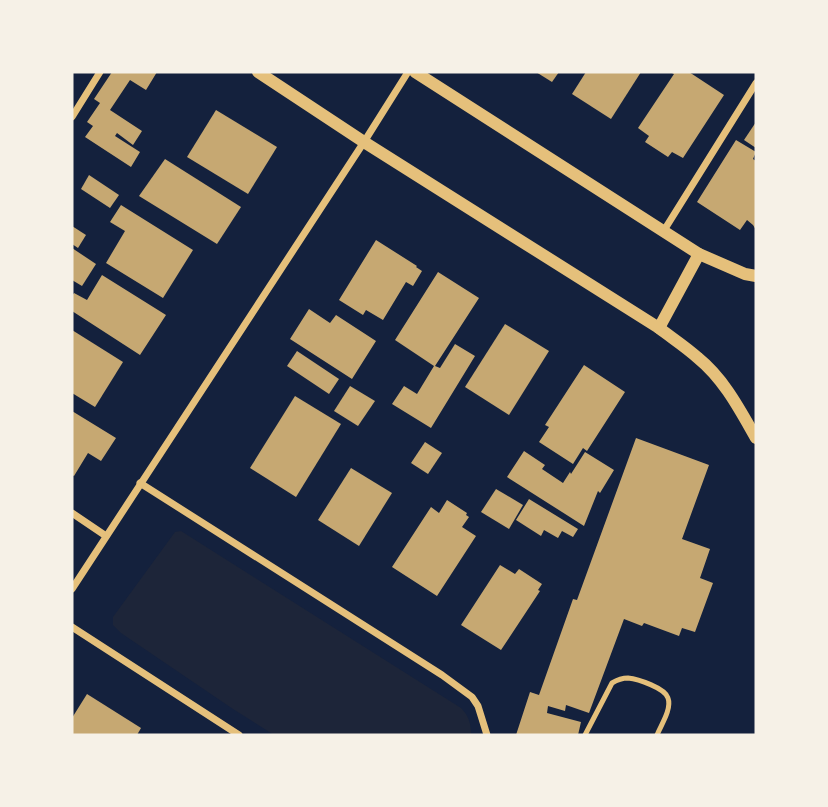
<svg xmlns="http://www.w3.org/2000/svg" width="828" height="807" font-family="'Varela Round',sans-serif">
	<style>
		.green { fill: #1d2539 }
		.building { fill: #c6a872 }
		.lines { fill: none; stroke-linecap: round; stroke-linejoin: round }
		.service { stroke: #e5c07b; stroke-width: 5 }
		.minor { stroke: #e5c07b; stroke-width: 7 }
		.tertiary { stroke: #e5c07b; stroke-width: 12 }
	</style>
	<rect width="100%" height="100%" fill="#14213d"/>
	<path class="green" d="M181 531 461 708C469 716 471 724 471 735H274L233 709 121 633 113 625V617L175 532Z"/>
	<g class="building">
		<path d="M112 72H157L146 90 130 80 110 110 142 131 133 145 117 133 115 136 140 152 131 167 85 137 93 126 87 122 100 103 94 99Z"/>
		<path d="M536 72H559L552 82Z"/>
		<path d="M586 72H641L611 119 572 94Z"/>
		<path d="M670 72H689L724 95 683 158 672 152 668 157 645 142 649 136 638 128 674 74Z"/>
		<path d="M216 110 277 147 248 194 187 157Z"/>
		<path d="M756 122V148L744 140Z"/>
		<path d="M736 140 756 152 753 159 756 161V230L753 225 747 220 740 230 697 202Z"/>
		<path d="M165 159 241 207 217 244 139 196Z"/>
		<path d="M89 175 119 195 110 208 81 189Z"/>
		<path d="M121 205 193 250 163 298 106 263 125 231 110 222Z"/>
		<path d="M72 226 86 235 78 248 72 244Z"/>
		<path d="M376 240 417 266 416 267 422 271 413 286 406 282 383 320 366 310 363 315 339 300Z"/>
		<path d="M72 248 96 264 82 286 72 280Z"/>
		<path d="M438 272 479 298 435 366 440 368 455 344 475 356 431 428 392 404 404 386 417 394 434 366 395 340Z"/>
		<path d="M102 275 166 315 140 355 72 311V296L74 293 87 300Z"/>
		<path d="M309 309 330 323 336 315 376 341 352 379 290 339Z"/>
		<path d="M505 324 549 351 509 415 465 387Z"/>
		<path d="M72 330 123 362 95 407 72 393Z"/>
		<path d="M297 351 339 379 329 394 287 366Z"/>
		<path d="M584 365 625 392 587 451 583 448 573 464 539 442 549 427 545 425Z"/>
		<path d="M350 386 375 401 358 426 334 411Z"/>
		<path d="M295 396 341 424 296 497 250 468Z"/>
		<path d="M72 411 116 438 101 461 88 453 74 476 72 475Z"/>
		<path d="M636 438 709 465 682 539 710 549 700 578 713 583 695 632 682 628 679 636 644 623 642 626 624 619 589 713 566 705 565 711 548 706 547 713 581 722 578 735H516L530 692 539 695 573 599 577 600Z"/>
		<path d="M425 442 442 453 428 474 411 463Z"/>
		<path d="M524 451 545 465 542 469 563 483 570 472 571 474 585 452 614 470 600 493 598 491 584 526 507 477Z"/>
		<path d="M351 468 392 493 359 546 318 520Z"/>
		<path d="M496 489 523 505 509 529 481 512Z"/>
		<path d="M529 499 578 529 573 537 562 531 558 538 544 530 541 536 516 520Z"/>
		<path d="M447 500 467 513 466 515 469 517 462 527 476 536 437 596 392 567 431 507 439 513Z"/>
		<path d="M500 565 515 574 519 569 542 584 538 590 540 591 501 650 461 625Z"/>
		<path d="M87 694 141 728 137 735H72V718Z"/>
	</g>
	<g class="lines">
		<path class="service" d="M585 735 612 683C617 680 622 678 628 678 638 679 665 688 668 698 672 709 661 725 657 735"/>
		<g class="minor">
			<path d="M72 117 100 72"/>
			<path d="M663 232 756 83"/>
			<path d="M140 483 442 675 472 697 478 706 487 735"/>
			<path d="M72 513 106 536"/>
			<path d="M72 589 364 142 408 72"/>
			<path d="M72 627 239 735"/>
		</g>
		<g class="tertiary">
			<path d="M258 72 364 142 659 328C672 338 686 347 698 358 724 379 740 410 756 438"/>
			<path d="M415 72 699 254 745 274 756 276"/>
			<path d="M659 328 699 254"/>
		</g>
	</g>
	<rect width="828" height="807" fill="none" stroke="#f6f1e7" stroke-width="147"/>
</svg>
